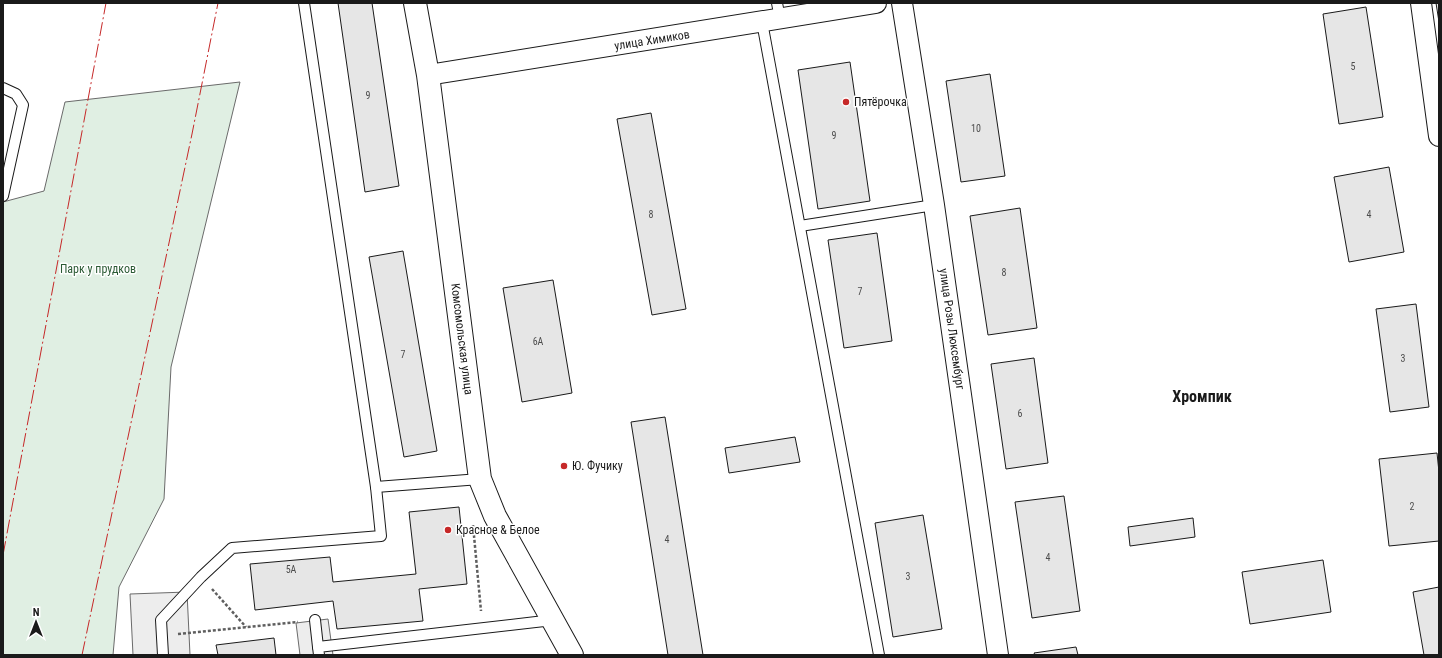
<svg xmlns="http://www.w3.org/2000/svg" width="1442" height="658" font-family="'Roboto Condensed',sans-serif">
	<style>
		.green { fill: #e0efe3; stroke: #6a6a6a }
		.parking { fill: #ededed; stroke: #6a6a6a }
		.building { fill: #e6e6e6; stroke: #1a1a1a }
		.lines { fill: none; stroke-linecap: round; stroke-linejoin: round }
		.lane-casing { stroke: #1a1a1a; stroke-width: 12 }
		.street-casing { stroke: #1a1a1a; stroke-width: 22 }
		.secondary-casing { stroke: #1a1a1a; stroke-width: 24 }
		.path { stroke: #5f5f5f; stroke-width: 2.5; stroke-dasharray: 3 2; stroke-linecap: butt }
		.lane { stroke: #fff; stroke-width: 10 }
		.street { stroke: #fff; stroke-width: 20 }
		.secondary { stroke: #fff; stroke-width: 22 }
		.power { stroke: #c62828; stroke-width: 1; stroke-dasharray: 14 3 2 3; stroke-linecap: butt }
		.poi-dot { fill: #c62828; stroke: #fff; stroke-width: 1.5 }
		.labels { text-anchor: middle; stroke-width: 3; stroke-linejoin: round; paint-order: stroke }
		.number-label { font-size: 10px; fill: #4d4d4d }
		.street-label { font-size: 12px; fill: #1a1a1a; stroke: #fff }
		.poi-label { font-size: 12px; fill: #1a1a1a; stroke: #fff; text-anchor: start }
		.park-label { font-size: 12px; fill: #2b5a34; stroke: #fff }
		.district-label { font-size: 16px; font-weight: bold; fill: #1a1a1a; stroke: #fff }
	</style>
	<rect width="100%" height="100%" fill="#fff"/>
	<path class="green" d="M240 82 171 367 164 499 119 587 113 655H3V202L44 191 65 102Z"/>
	<g class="parking">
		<path d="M187 592 190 655H133L130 594Z"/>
		<path d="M328 619 333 655H300L296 623Z"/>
	</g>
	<g class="building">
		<path d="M338 3H372L399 186 365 192Z"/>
		<path d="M1436 3H1439V22Z"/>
		<path d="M1366 7 1383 117 1339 124 1323 14Z"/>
		<path d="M850 62 870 201 818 209 798 70Z"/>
		<path d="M990 74 1005 176 961 182 946 81Z"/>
		<path d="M651 113 686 309 652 315 617 119Z"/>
		<path d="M1389 167 1404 252 1349 262 1334 177Z"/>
		<path d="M1020 208 1037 328 988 335 970 216Z"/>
		<path d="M877 233 892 341 844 348 828 240Z"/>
		<path d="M403 251 437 451 404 457 369 257Z"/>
		<path d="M553 280 572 393 522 402 503 288Z"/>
		<path d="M1416 304 1429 407 1390 412 1376 309Z"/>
		<path d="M1034 358 1048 463 1006 469 991 364Z"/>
		<path d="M665 417 703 655H668L631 422Z"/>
		<path d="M795 437 800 462 729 473 725 448Z"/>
		<path d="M1437 453 1439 472V541L1389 546 1379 459Z"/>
		<path d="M1064 496 1080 611 1032 618 1015 502Z"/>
		<path d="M459 507 467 584 419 589 423 621 337 629 333 601 255 610 250 564 330 557 333 582 416 574 409 512Z"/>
		<path d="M923 515 942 629 893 637 875 523Z"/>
		<path d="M1193 518 1195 537 1130 546 1128 527Z"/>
		<path d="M1323 560 1331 612 1250 624 1242 572Z"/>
		<path d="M1439 587V655H1424L1413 592Z"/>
		<path d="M274 638 276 655H218L216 645Z"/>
		<path d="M1076 647 1078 655H1035L1034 653Z"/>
	</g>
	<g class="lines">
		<g class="lane-casing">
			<g id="lane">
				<path d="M304 3 376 487 480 479"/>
				<path d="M777 3 780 19"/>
				<path d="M762 22 879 655"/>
				<path d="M3 88 16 94 23 105 3 196"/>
				<path d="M800 226 934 205"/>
				<path d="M315 620 318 647"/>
				<path d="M163 655 161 620 201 577 232 548 381 536 376 487"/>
				<path d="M319 655 318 647 553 620"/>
			</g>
		</g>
		<g class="street-casing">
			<g id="street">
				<path d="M902 3 934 205 998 655"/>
				<path d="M1421 3 1439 136"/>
				<path d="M428 75 876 3"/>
			</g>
		</g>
		<g class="secondary-casing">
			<path id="secondary" d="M415 3 428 75 480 479 495 516 572 655"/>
		</g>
		<g class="path">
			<path d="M473 525 481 611"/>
			<path d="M212 589 246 627"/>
			<path d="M178 634 298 622"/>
		</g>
		<use href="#lane" class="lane"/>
		<use href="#street" class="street"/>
		<use href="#secondary" class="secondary"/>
		<g class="power">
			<path d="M3 555 106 3"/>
			<path d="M82 655 192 134 218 3"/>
		</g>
	</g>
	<g class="poi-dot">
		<circle cx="846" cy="102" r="4"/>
		<circle cx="564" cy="466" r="4"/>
		<circle cx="448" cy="530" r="4"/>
	</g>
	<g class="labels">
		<g class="number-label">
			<text x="1353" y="70">5</text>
			<text x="368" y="99">9</text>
			<text x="976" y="132">10</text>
			<text x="834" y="139">9</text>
			<text x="651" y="218">8</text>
			<text x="1369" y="218">4</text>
			<text x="1004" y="276">8</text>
			<text x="860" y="295">7</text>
			<text x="538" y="345">6А</text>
			<text x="403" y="358">7</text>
			<text x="1403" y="362">3</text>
			<text x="1020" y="417">6</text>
			<text x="1412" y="510">2</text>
			<text x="667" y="543">4</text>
			<text x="1048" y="561">4</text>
			<text x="291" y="573">5А</text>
			<text x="908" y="580">3</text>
		</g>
		<g class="street-label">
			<text transform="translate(652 40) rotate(-9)" y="4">улица Химиков</text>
			<text transform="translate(952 329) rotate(82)" y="4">улица Розы Люксембург</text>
			<text transform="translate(462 339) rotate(83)" y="4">Комсомольская улица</text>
		</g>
		<g class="poi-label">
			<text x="854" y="106">Пятёрочка</text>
			<text x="572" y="470">Ю. Фучику</text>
			<text x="456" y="534">Красное &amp; Белое</text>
		</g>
		<g class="park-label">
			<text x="98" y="273">Парк у прудков</text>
		</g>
		<g class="district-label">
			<text x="1202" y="402">Хромпик</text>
		</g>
	</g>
	<rect width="1442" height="658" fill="none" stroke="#1a1a1a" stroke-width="8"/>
	<g transform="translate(36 622)" stroke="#ffffff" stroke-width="3" paint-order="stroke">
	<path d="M0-3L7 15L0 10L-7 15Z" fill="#1a1a1a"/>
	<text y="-6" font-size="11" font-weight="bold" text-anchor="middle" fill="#1a1a1a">N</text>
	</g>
</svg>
